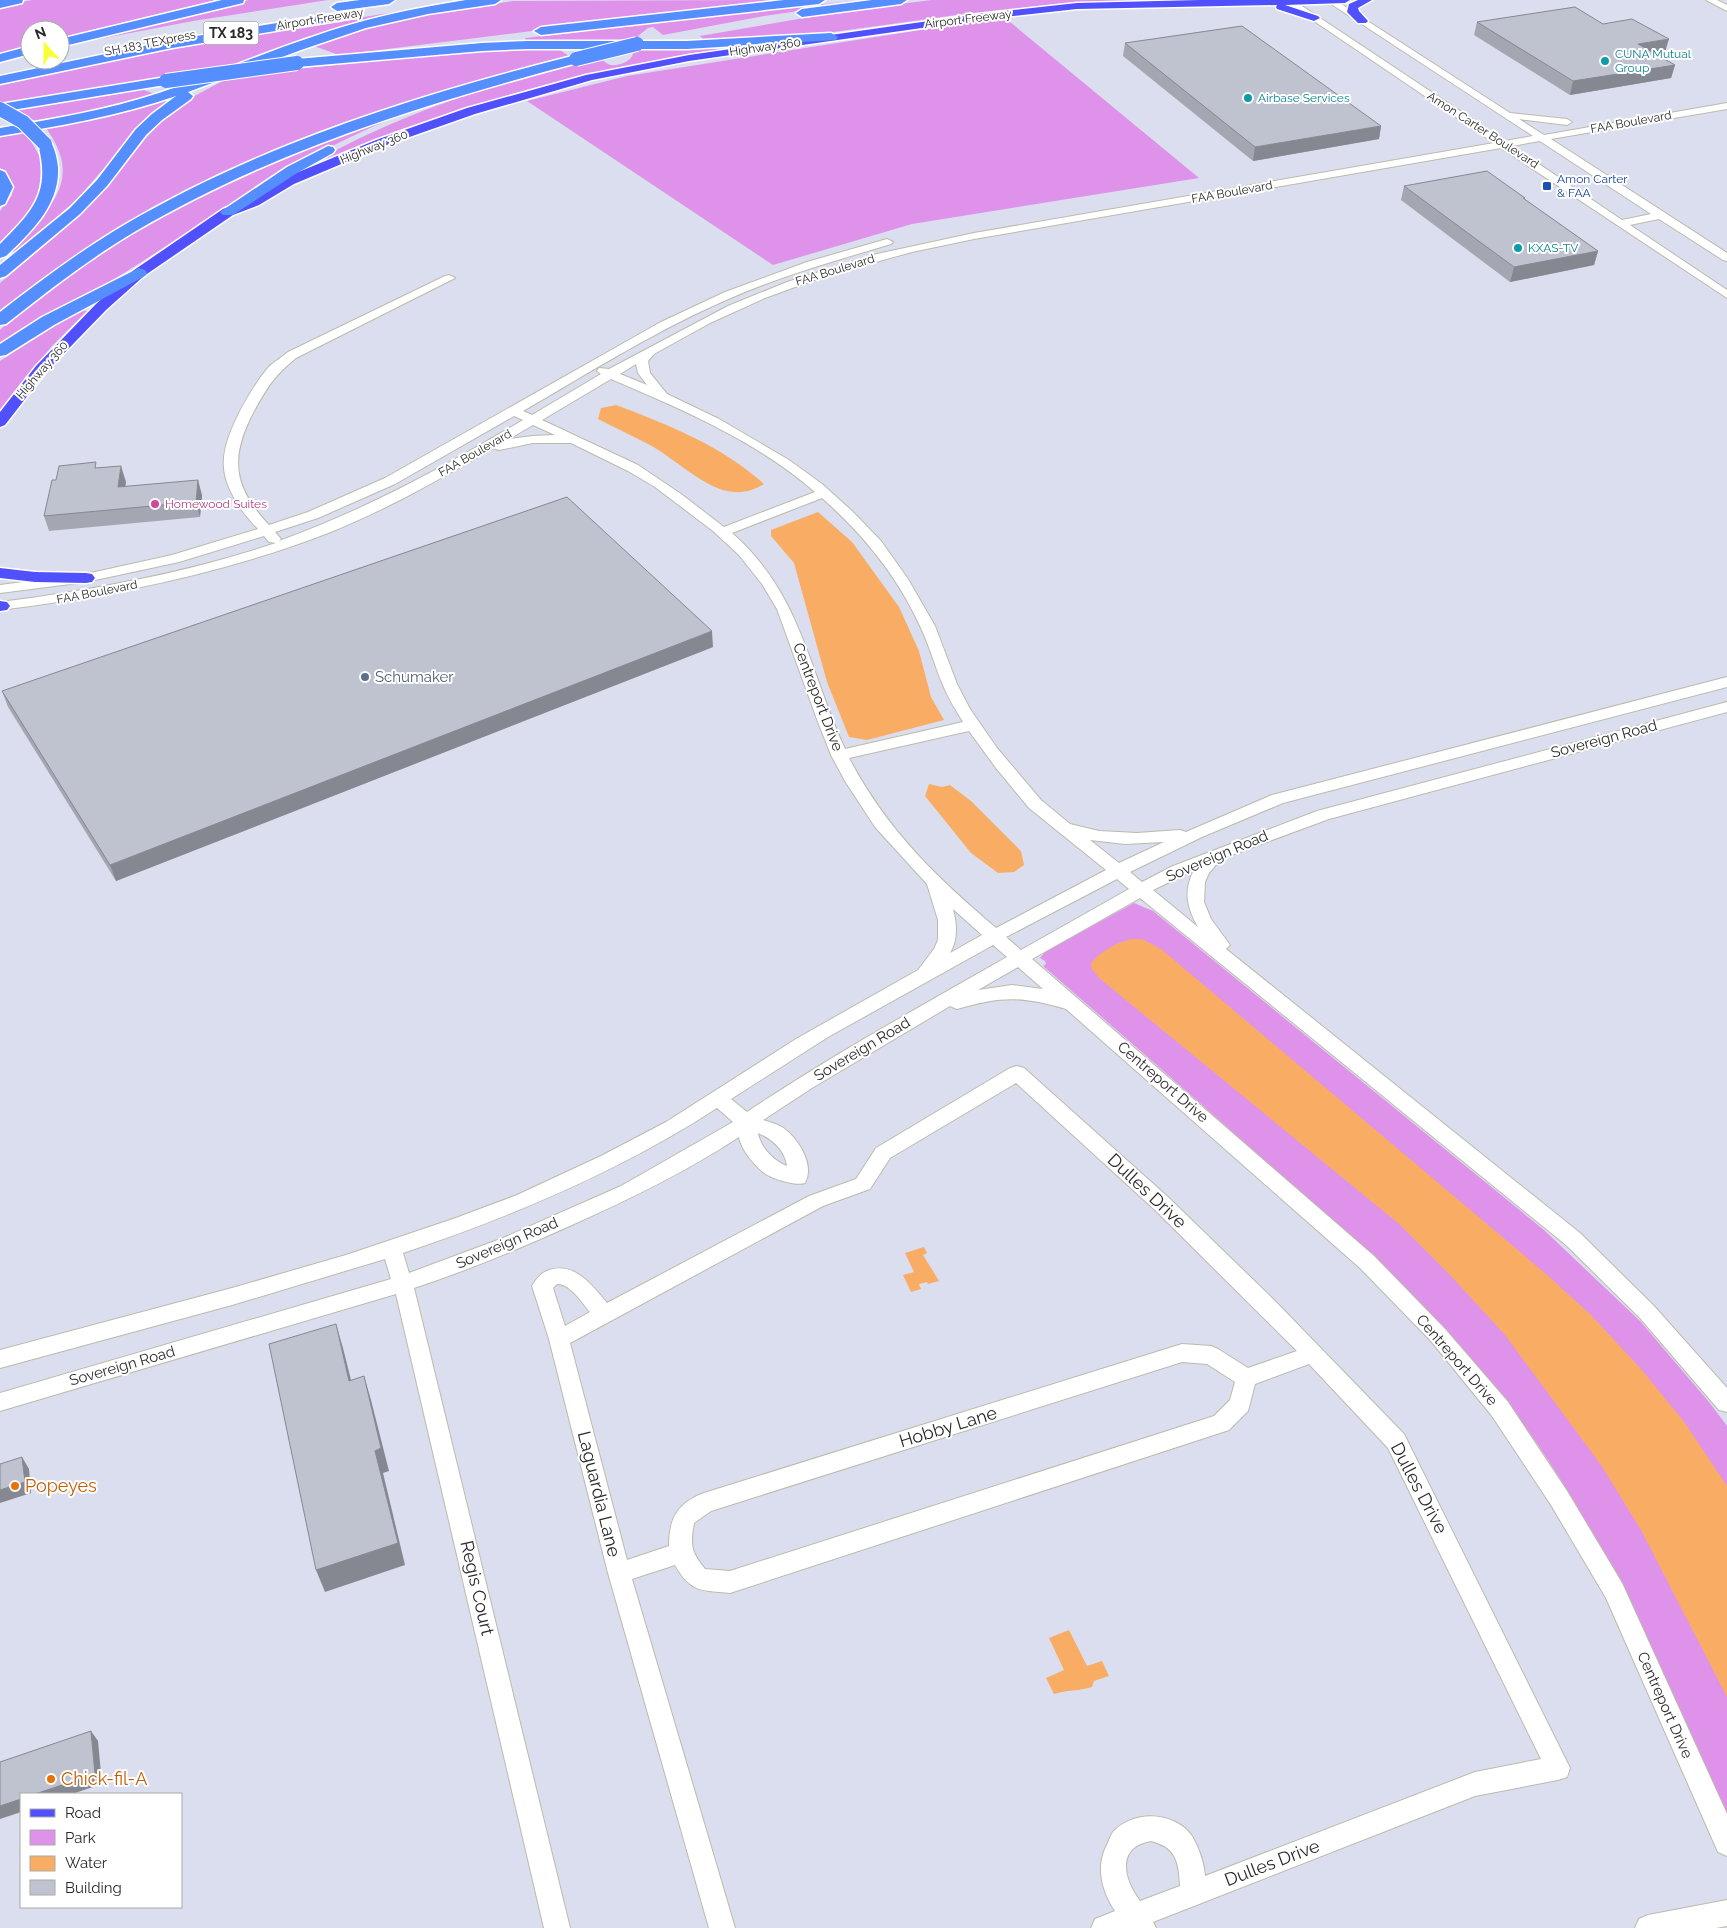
<svg xmlns="http://www.w3.org/2000/svg" width="1727" height="1928" font-family="Raleway,sans-serif">
	<style>
		.green { fill: #df92e9 }
		.water { fill: #f9ad64 }
		.lines { fill: none; stroke-linecap: round; stroke-linejoin: round }
		.minor-casing { stroke: #bbbbab; stroke-width: 2 }
		.major-casing { stroke: #fff; stroke-width: 3 }
		.highway-casing { stroke: #fff; stroke-width: 3 }
		.minor { fill: #fff; fill-rule: evenodd }
		.major { fill: #5051fd; fill-rule: evenodd }
		.highway { fill: #548eff; fill-rule: evenodd }
		.highway-bridge-casing { stroke: #fff; stroke-width: 16; stroke-linecap: butt }
		.highway-bridge { stroke: #548eff; stroke-width: 14 }
		.wall { fill: #a4a7b2 }
		.shaded-wall { fill: #868891 }
		.building { fill: #bfc2cf; stroke: #868891 }
		.culture-dot { fill: #0f9aa8; stroke: #fff; stroke-width: 2 }
		.transit-dot { fill: #1a4fb4; stroke: #fff; stroke-width: 2 }
		.hotel-dot { fill: #d1479c; stroke: #fff; stroke-width: 2 }
		.service-dot { fill: #5c6f8a; stroke: #fff; stroke-width: 2 }
		.food-dot { fill: #e8710a; stroke: #fff; stroke-width: 2 }
		.labels { text-anchor: middle; stroke-width: 4; stroke-linejoin: round; paint-order: stroke }
		.far-street-label { font-size: 12px; fill: #2a2a2a; stroke: #fff }
		.far-culture-label { font-size: 12px; fill: #0d838f; stroke: #fff; text-anchor: start }
		.far-transit-label { font-size: 12px; fill: #164399; stroke: #fff; text-anchor: start }
		.far-hotel-label { font-size: 12px; fill: #b23c85; stroke: #fff; text-anchor: start }
		.shield { fill: #fff; stroke: #6a6a6a; stroke-width: 1 }
		.shield-label { font-size: 14px; font-weight: bold; fill: #2a2a2a }
		.service-label { font-size: 15px; fill: #4e5e75; stroke: #fff; text-anchor: start }
		.street-label { font-size: 15px; fill: #2a2a2a; stroke: #fff }
		.near-street-label { font-size: 18px; fill: #2a2a2a; stroke: #fff }
		.near-food-label { font-size: 18px; fill: #c56008; stroke: #fff; text-anchor: start }
	</style>
	<rect width="100%" height="100%" fill="#dbdeee"/>
	<g class="green">
		<path d="M32 0H216L60 38V30H30V46L0 54V6Z"/>
		<path d="M249 0H328L193 21 73 44Z"/>
		<path d="M798 0 669 14 339 55 314 46 264 65 257 66 343 34 408 17 513 1Z"/>
		<path d="M932 0H1169L1041 7 957 15 819 34 704 40 700 36 844 11Z"/>
		<path d="M852 1 862 2 764 16 663 35 653 27 648 28 638 36 640 39 627 42H527L525 38 722 15Z"/>
		<path d="M409 10 315 35 233 68 91 89 7 104 0 101V85C135 54 272 31 409 10Z"/>
		<path d="M1004 17 1199 178 912 224 773 265 527 101 627 76Z"/>
		<path d="M557 48 569 56 431 95 364 118 119 228 44 277 0 313V283L57 235 101 193 146 138 167 116 187 100 232 76 436 54Z"/>
		<path d="M642 48 723 49C578 75 435 107 301 172H297C388 117 497 81 600 58 604 61 608 65 611 65 620 66 631 61 633 54L632 52Z"/>
		<path d="M139 88 157 95 155 97 40 124 16 109Z"/>
		<path d="M174 97 146 120 79 197 19 252H10L18 247C50 205 84 181 46 128L113 114Z"/>
		<path d="M388 117 393 118C303 155 224 209 143 261 97 291 48 318 0 347V330C109 227 250 169 388 117Z"/>
		<path d="M25 132C30 140 44 161 44 169 44 200 21 224 0 244V211L12 195 13 186 7 174 0 169V136Z"/>
		<path d="M80 310 87 311 52 346 0 410V361Z"/>
		<path d="M1134 903 1153 911 1544 1230 1640 1321 1709 1402 1727 1426V1816C1670 1689 1616 1560 1538 1445 1465 1339 1369 1252 1273 1168 1197 1100 1120 1033 1043 966L1046 964 1045 961 1040 958 1045 952Z"/>
	</g>
	<g class="water">
		<path d="M616 405C669 425 722 446 764 484 753 491 740 494 727 491 704 487 672 457 650 445 633 436 615 428 598 419L601 408Z"/>
		<path d="M818 512 852 542 899 607 919 651 931 697 944 720 867 740 849 737 827 682 794 563 771 536V530Z"/>
		<path d="M929 784 942 787 950 785 971 801 1021 851 1024 865 1014 872 998 873 971 853 925 796Z"/>
		<path d="M1132 939H1142L1161 949 1546 1274 1592 1316 1641 1369 1685 1423 1727 1486V1697L1641 1530 1601 1465 1505 1335 1450 1275 1399 1224 1099 978 1092 969 1091 963C1102 950 1116 943 1132 939Z"/>
		<path d="M924 1247 927 1253 923 1255 939 1281 928 1284 927 1282 919 1284 921 1289 911 1292 903 1275 914 1272 905 1253Z"/>
		<path d="M1069 1630 1087 1666 1102 1661 1109 1676 1094 1681 1092 1687C1079 1691 1067 1690 1054 1694L1046 1678 1064 1670 1049 1638Z"/>
	</g>
	<g class="lines">
		<g class="minor-casing">
			<g id="minor">
				<path d="M1283 0H1293L1505 141 1533 136 1325 0H1335L1510 113 1567 119 1572 122 1567 125 1519 119 1544 135 1727 103V109L1551 139 1727 253V261L1723 260 1659 219 1630 225 1727 290V298L1501 148 974 239 912 252 825 276 765 298 710 323 654 354 648 361 650 373 667 394 719 419 789 460 822 484 852 511 881 541 908 579 935 626 957 684 970 709 997 748 1041 800 1070 824 1099 831 1137 833 1180 830 1186 832 1272 795 1727 677V687L1283 803 1202 837 1130 872 1142 882 1173 866 1317 811 1727 702V712L1329 819 1221 859 1209 873 1205 882 1204 902 1211 919 1230 945 1226 949 1580 1233 1654 1306 1727 1388V1412L1719 1410 1640 1318 1566 1245 1140 898 1032 959 1374 1256 1445 1329 1508 1402 1567 1491 1622 1583 1727 1814V1856L1718 1852 1606 1598 1551 1505 1492 1416 1431 1341 1360 1268 1066 1009C1021 996 1002 996 957 1009L950 1006 812 1088 763 1120C769 1122 777 1124 782 1127 798 1138 815 1164 805 1183 796 1186 771 1179 763 1172 753 1164 741 1149 739 1137 687 1171 630 1199 574 1224 521 1248 469 1270 414 1288L570 1928H544L396 1294 0 1411V1393L391 1279 385 1259 232 1305 0 1368V1350L232 1288 346 1255 453 1219 517 1195 601 1156 666 1122 796 1039 918 970 934 949 938 940V920L927 884 875 827 845 781 831 755 818 722 777 609 762 584 739 555 713 531 655 487 628 471 571 443H533L499 450 494 448C440 479 386 510 328 533 223 574 112 596 0 610V602C94 590 186 573 276 543L269 542 264 536 179 562 86 582 0 593V585L86 574 172 555 258 529C241 512 221 484 224 458 226 432 250 390 267 369 272 363 281 358 288 352L445 276 449 275 455 278 296 358C274 376 268 386 254 411 229 458 233 487 269 525L308 512 385 478 659 323 725 292 807 262 887 239 893 242 891 244C838 260 784 275 733 297 660 328 592 371 523 411L532 415 601 374 597 371 599 368 609 369 728 306 787 282 877 254 974 233 1494 143ZM1540 141 1651 214 1622 220 1512 146ZM636 364 638 373 647 385 620 374ZM611 379C681 409 757 441 815 492L724 527 681 494 638 465 542 420ZM514 416 523 420C444 467 365 510 279 541L281 539 275 532 318 518 395 484ZM533 425 555 435 533 436 509 439ZM822 498C864 535 898 577 921 628 930 647 935 667 943 685 948 698 956 710 963 722L845 749C809 671 801 593 732 533ZM969 731 996 768 1029 808 1106 870 996 928C935 876 886 829 849 758ZM1090 840 1125 844 1164 842 1119 863ZM1194 870C1183 891 1187 908 1198 927L1153 890ZM1117 879 1129 889 1021 950 1006 937ZM953 909 982 935 950 953C958 939 957 925 953 909ZM993 945 1007 957C919 1007 831 1056 747 1112L731 1099 828 1037ZM1018 967 1043 989 1012 985 978 990ZM717 1108 733 1122 621 1186 503 1238 409 1273 403 1253C513 1216 620 1171 717 1108ZM758 1133C772 1139 785 1150 787 1166 774 1161 760 1147 758 1133Z"/>
				<path d="M1706 0H1717L1727 5V11Z"/>
				<path d="M1017 1066 1024 1068 1169 1198 1275 1301 1404 1434 1570 1768 1567 1777 1558 1780 1475 1796 1153 1922 1156 1928H1091L1095 1919 1115 1911C1103 1893 1096 1870 1105 1849 1108 1844 1110 1836 1113 1832 1133 1810 1174 1811 1192 1836 1199 1848 1204 1863 1205 1876L1475 1772 1541 1759 1388 1448 1309 1364 1255 1384 1248 1411 1229 1430 730 1593C701 1590 691 1593 675 1565L632 1579 735 1928H709L608 1573 549 1339 532 1286C536 1279 541 1273 549 1270 575 1262 592 1285 607 1303L809 1196 856 1179 876 1148 1010 1068ZM1016 1083 1155 1210 1297 1351 1248 1368 1218 1349 1211 1346 1182 1344 704 1493C677 1503 669 1519 669 1546L627 1560 570 1343 823 1206 870 1189 890 1158ZM557 1284C571 1284 582 1303 590 1312L565 1326 553 1288ZM1182 1362 1207 1364 1235 1382 1230 1400 1214 1416 730 1571 705 1569C691 1552 690 1545 694 1523L711 1511ZM1151 1841C1176 1847 1179 1862 1180 1886L1140 1901C1123 1879 1116 1847 1151 1841Z"/>
				<path d="M1727 1900V1926L1716 1928H1635L1639 1919 1648 1915Z"/>
			</g>
		</g>
		<g class="major-casing">
			<g id="major">
				<path d="M1199 0H1350L1345 3 1285 5 1318 16 1320 18 1314 21 1277 9 1276 7 1277 5 1077 9 978 20 689 61 592 80 475 114 384 146 294 184 259 205 233 215 144 276 106 310 46 372 5 425 0 427V412L36 366 96 304 134 270 223 209 249 199 284 178 376 140 467 108 586 75 689 55 978 14 1077 3Z"/>
				<path d="M1358 0H1372L1358 8 1359 11 1368 21 1366 23H1358L1347 12 1349 4Z"/>
				<path d="M0 568 35 572 86 573 92 574 95 578 92 582 86 583 35 582 0 578Z"/>
				<path d="M0 601 7 602 10 606 7 610 0 611Z"/>
			</g>
		</g>
		<g class="highway-casing">
			<g id="highway">
				<path d="M0 0H23L22 3 0 8Z"/>
				<path d="M222 0H244L243 3 60 47V39Z"/>
				<path d="M360 0H395L389 4 337 11 331 7 337 3Z"/>
				<path d="M466 0H501L495 4 428 14 366 28 301 50 188 92 193 96 191 99 162 120 146 135 107 186 80 214 6 276 0 278V265L70 208 97 180 136 129 152 114 176 96C119 116 59 126 0 136V128C53 119 107 110 159 93 211 76 260 54 312 37 362 19 414 8 466 0Z"/>
				<path d="M784 0H825L819 4 541 35 534 31 541 27Z"/>
				<path d="M872 0H907L901 4 802 17 796 13 802 9Z"/>
				<path d="M356 10 362 14 361 17 172 48 0 84V76L172 40Z"/>
				<path d="M831 33 838 37 836 40 687 49H528L482 51 297 67 290 63 297 59 482 43 528 41H687Z"/>
				<path d="M30 46V54L0 62V54Z"/>
				<path d="M576 55 581 56 583 59 581 62C427 103 274 150 136 231 90 258 48 291 6 324L0 325V312C40 281 80 251 124 225 263 143 420 94 576 55Z"/>
				<path d="M166 77 173 81 171 84 0 112V104Z"/>
				<path d="M45 140 50 141C55 148 57 159 58 167 60 205 31 232 6 256L0 258V244C33 211 51 193 38 144L40 141Z"/>
				<path d="M328 146 333 147 335 150 333 153 297 173 233 215H223L220 212 287 167Z"/>
				<path d="M0 170 5 172 13 187 5 204 0 206Z"/>
				<path d="M139 268 145 270 147 273 145 276 54 325 6 355 0 356V344L42 317Z"/>
			</g>
		</g>
		<use href="#minor" class="minor"/>
		<use href="#major" class="major"/>
		<use href="#highway" class="highway"/>
		<g class="highway-bridge-casing">
			<g id="highway-bridge">
				<path d="M576 59 637 44"/>
				<path d="M166 81 297 63"/>
				<path d="M0 109 23 122 45 144"/>
			</g>
		</g>
		<use href="#highway-bridge" class="highway-bridge"/>
	</g>
	<g class="wall">
		<path d="M1477 22 1603 24 1665 52 1655 53 1675 65 1671 78 1570 95 1474 35Z"/>
		<path d="M1125 43 1381 126 1379 139 1253 161 1123 56Z"/>
		<path d="M1404 186 1525 198 1524 199 1598 251 1594 265 1510 282 1401 200Z"/>
		<path d="M98 468 126 482 125 487 202 495 200 517 49 531 44 516 56 480Z"/>
		<path d="M713 647 116 881 8 707 2 691Z"/>
	</g>
	<g class="shaded-wall">
		<path d="M1669 39 1665 52 1635 57 1638 44Z"/>
		<path d="M1675 65 1671 78 1570 95 1573 81Z"/>
		<path d="M1381 126 1379 139 1253 161 1255 147Z"/>
		<path d="M1598 251 1594 265 1510 282 1514 267Z"/>
		<path d="M121 466 126 482 122 503 118 487Z"/>
		<path d="M198 480 202 495 200 517 196 502Z"/>
		<path d="M712 631 713 647 116 881 110 865Z"/>
		<path d="M336 1324 343 1348 357 1404 349 1381Z"/>
		<path d="M364 1376 371 1400 389 1471 383 1473 405 1565 325 1592 316 1570 375 1451Z"/>
		<path d="M22 1457 29 1469 31 1493 0 1503V1490Z"/>
		<path d="M91 1731 98 1741 102 1784 72 1794H35Z"/>
		<path d="M21 1799V1812L0 1819V1806Z"/>
	</g>
	<g class="building">
		<path d="M1575 7 1603 24 1632 19 1669 39 1638 44 1675 65 1573 81 1477 22Z"/>
		<path d="M1242 26 1381 126 1255 147 1125 43Z"/>
		<path d="M1487 171 1525 198H1523L1598 251 1514 267 1404 186Z"/>
		<path d="M96 462 95 468 121 466 118 487 198 480 196 502 44 516 52 480H56L59 466Z"/>
		<path d="M567 497 712 631 110 865 2 691Z"/>
		<path d="M336 1324 349 1381 364 1376 381 1448 375 1451 398 1543 316 1570 269 1344Z"/>
		<path d="M22 1457 25 1482 0 1490V1464Z"/>
		<path d="M91 1731 95 1774 35 1794H21V1799L0 1806V1762Z"/>
	</g>
	<g class="culture-dot">
		<circle cx="1605" cy="61" r="5"/>
		<circle cx="1248" cy="98" r="5"/>
		<circle cx="1518" cy="248" r="5"/>
	</g>
	<rect class="transit-dot" x="1542" y="181" width="10" height="10" rx="2.5"/>
	<circle class="hotel-dot" cx="155" cy="504" r="5"/>
	<circle class="service-dot" cx="365" cy="677" r="5"/>
	<g class="food-dot">
		<circle cx="15" cy="1486" r="5"/>
		<circle cx="51" cy="1779" r="5"/>
	</g>
	<g class="labels">
		<g class="far-street-label">
			<text transform="translate(320 19) rotate(-9)" y="4">Airport Freeway</text>
			<text transform="translate(968 19) rotate(-7)" y="4">Airport Freeway</text>
			<text transform="translate(150 43) rotate(-11)" y="4">SH 183 TEXpress</text>
			<text transform="translate(765 47) rotate(-8)" y="4">Highway 360</text>
			<text transform="translate(1631 122) rotate(-10)" y="4">FAA Boulevard</text>
			<text transform="translate(1483 130) rotate(33)" y="4">Amon Carter Boulevard</text>
			<text transform="translate(374 147) rotate(-22)" y="4">Highway 360</text>
			<text transform="translate(1232 192) rotate(-10)" y="4">FAA Boulevard</text>
			<text transform="translate(835 270) rotate(-17)" y="4">FAA Boulevard</text>
			<text transform="translate(42 370) rotate(-49)" y="4">Highway 360</text>
			<text transform="translate(475 453) rotate(-30)" y="4">FAA Boulevard</text>
			<text transform="translate(97 592) rotate(-11)" y="4">FAA Boulevard</text>
		</g>
		<g class="far-culture-label">
			<text x="1615" y="58">CUNA Mutual<tspan x="1615" dy="14">Group</tspan></text>
			<text x="1258" y="102">Airbase Services</text>
			<text x="1528" y="252">KXAS-TV</text>
		</g>
		<g class="far-transit-label">
			<text x="1557" y="183">Amon Carter<tspan x="1557" dy="14">&amp; FAA</tspan></text>
		</g>
		<g class="far-hotel-label">
			<text x="165" y="508">Homewood Suites</text>
		</g>
		<rect class="shield" x="203.5" y="21.5" width="55" height="23" rx="4"/>
		<g class="shield-label">
			<text x="231" y="38">TX 183</text>
		</g>
		<g class="service-label">
			<text x="375" y="682">Schumaker</text>
		</g>
		<g class="street-label">
			<text transform="translate(818 697) rotate(69)" y="5">Centreport Drive</text>
			<text transform="translate(1604 739) rotate(-15)" y="5">Sovereign Road</text>
			<text transform="translate(1217 856) rotate(-23)" y="5">Sovereign Road</text>
			<text transform="translate(862 1049) rotate(-31)" y="5">Sovereign Road</text>
			<text transform="translate(1163 1082) rotate(41)" y="5">Centreport Drive</text>
			<text transform="translate(507 1243) rotate(-23)" y="5">Sovereign Road</text>
			<text transform="translate(1457 1360) rotate(49)" y="5">Centreport Drive</text>
			<text transform="translate(122 1366) rotate(-16)" y="5">Sovereign Road</text>
			<text transform="translate(1665 1705) rotate(66)" y="5">Centreport Drive</text>
		</g>
		<g class="near-street-label">
			<text transform="translate(1147 1191) rotate(43)" y="6">Dulles Drive</text>
			<text transform="translate(948 1427) rotate(-17)" y="6">Hobby Lane</text>
			<text transform="translate(1419 1488) rotate(62)" y="6">Dulles Drive</text>
			<text transform="translate(599 1494) rotate(76)" y="6">Laguardia Lane</text>
			<text transform="translate(477 1588) rotate(77)" y="6">Regis Court</text>
			<text transform="translate(1272 1863) rotate(-21)" y="6">Dulles Drive</text>
		</g>
		<g class="near-food-label">
			<text x="25" y="1492">Popeyes</text>
			<text x="61" y="1785">Chick-fil-A</text>
		</g>
	</g>
	<rect x="20" y="1793" width="162" height="115" fill="#ffffff" stroke="#aaaaaa"/>
	<rect x="30" y="1809" width="25" height="8" fill="#5051fd" stroke="#aaaaaa"/>
	<text x="65" y="1818" font-size="15" fill="#2a2a2a">Road</text>
	<rect x="30" y="1830" width="25" height="15" fill="#df92e9" stroke="#aaaaaa"/>
	<text x="65" y="1843" font-size="15" fill="#2a2a2a">Park</text>
	<rect x="30" y="1856" width="25" height="15" fill="#f9ad64" stroke="#aaaaaa"/>
	<text x="65" y="1868" font-size="15" fill="#2a2a2a">Water</text>
	<rect x="30" y="1880" width="25" height="15" fill="#bfc2cf" stroke="#aaaaaa"/>
	<text x="65" y="1893" font-size="15" fill="#2a2a2a">Building</text>
	<g transform="translate(45 45) rotate(339)"><circle r="24" fill="#ffffff" stroke="#aaaaaa"/>
	<path d="M0-4L9 19L0 12L-9 19Z" fill="#f7ff36"/>
	<text y="-8" font-size="14" font-weight="bold" text-anchor="middle" fill="#2a2a2a">N</text>
	</g>
</svg>
